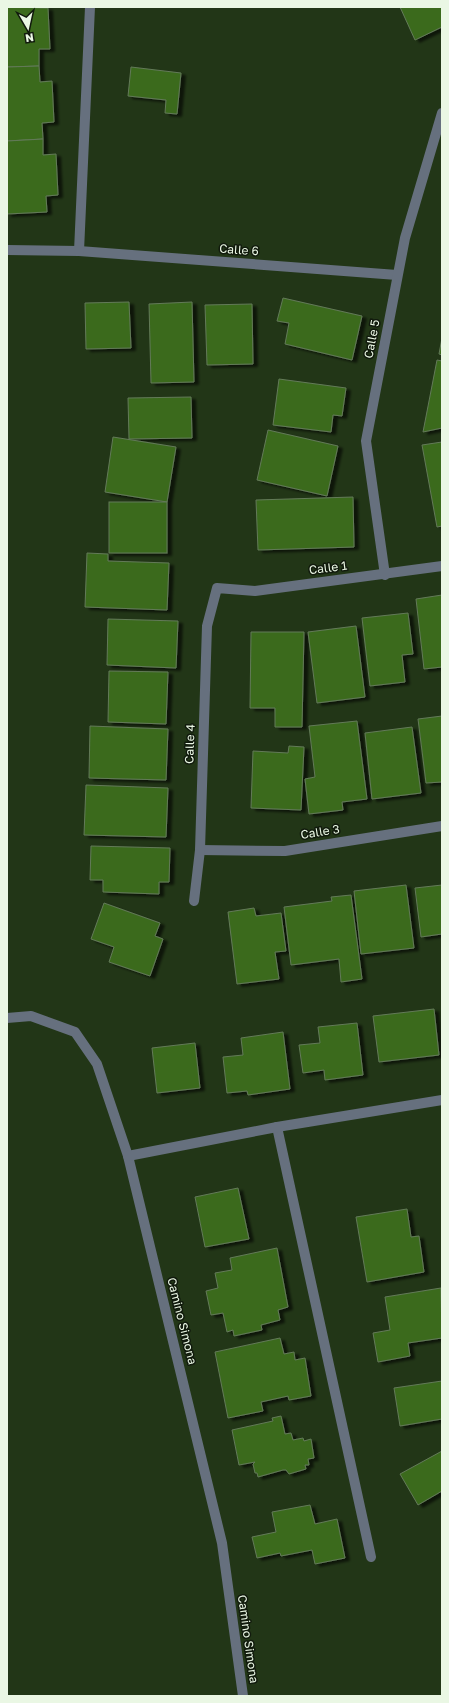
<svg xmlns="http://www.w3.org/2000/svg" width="449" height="1703" font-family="'Golos Text',sans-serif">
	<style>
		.building { fill: #3b6a1f; stroke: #637a58; filter: url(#shadow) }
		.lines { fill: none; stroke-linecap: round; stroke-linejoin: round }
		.minor { stroke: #66707e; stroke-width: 10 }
		.labels { text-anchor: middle; stroke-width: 3; stroke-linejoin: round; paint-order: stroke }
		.street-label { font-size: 12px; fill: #eaf7e4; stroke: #111a0d }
	</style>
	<defs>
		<filter id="shadow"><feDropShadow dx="4.5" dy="2.5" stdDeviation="1" flood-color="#0009"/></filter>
	</defs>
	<rect width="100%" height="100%" fill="#223617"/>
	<g class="building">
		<path d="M7 7 48 8 50 49H39V66L7 67Z"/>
		<path d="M400 7H442V27L415 40Z"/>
		<path d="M39 66 40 82 52 81 54 122 42 123 43 139 7 141V67Z"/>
		<path d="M131 67 181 73 177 114 165 113 166 100 128 96Z"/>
		<path d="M43 139V155L56 154 58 195 46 196 47 212 7 214V141Z"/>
		<path d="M283 298 362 316 352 360 285 344 289 323 277 321Z"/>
		<path d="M129 302 131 348 86 349 85 303Z"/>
		<path d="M192 302 194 382 151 383 149 304Z"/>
		<path d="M252 304 253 364 207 365 205 305Z"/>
		<path d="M442 338V355L439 354Z"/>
		<path d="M437 360 442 361V428L423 432Z"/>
		<path d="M279 379 346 388 342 416 333 415 331 432 273 425Z"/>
		<path d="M191 397 192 438 129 439 128 398Z"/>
		<path d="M268 430 338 446 327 496 257 480Z"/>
		<path d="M113 437 176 447 167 502 105 492Z"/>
		<path d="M442 442V526L437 527 422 445Z"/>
		<path d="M353 497 354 547 258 550 256 500Z"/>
		<rect x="109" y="502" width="58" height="51"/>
		<path d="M87 553 108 554V561L169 563 167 610 85 607Z"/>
		<path d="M442 595V667L424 669 416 599Z"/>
		<path d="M408 613 413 654 402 655 405 682 370 686 362 618Z"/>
		<path d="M108 619 178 621 176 668 107 665Z"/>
		<path d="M356 626 365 697 317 703 308 632Z"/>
		<path d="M251 632H304L302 727H275V708H250Z"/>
		<path d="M109 671 168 672 166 724 108 722Z"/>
		<path d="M442 716V782L426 783 418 719Z"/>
		<path d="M357 721 367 799 342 802 343 810 309 814 305 779 315 777 309 726Z"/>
		<path d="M90 726 168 729 166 780 89 778Z"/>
		<path d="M412 727 421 793 372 799 365 733Z"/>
		<path d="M289 746 304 747 301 810 251 808 253 751 288 753Z"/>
		<path d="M86 785 168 788 166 837 84 835Z"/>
		<path d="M91 846 170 848 169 882H159V894L103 892V880H90Z"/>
		<path d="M406 885 414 948 361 954 354 891Z"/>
		<path d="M442 885V934L421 937 415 888Z"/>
		<path d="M351 895 362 979 341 982 339 959 291 965 284 907 332 901 331 897Z"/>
		<path d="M104 903 160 923 155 936 163 939 150 976 109 962 114 947 91 939Z"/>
		<path d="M254 908 256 916 281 913 286 951 275 952 279 979 237 984 228 912Z"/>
		<path d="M434 1009 439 1055 379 1062 373 1016Z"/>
		<path d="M357 1023 363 1075 325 1080 324 1070 303 1073 299 1045 320 1043 318 1027Z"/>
		<path d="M283 1032 290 1089 248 1095 247 1091 227 1093 223 1057 243 1055 241 1038Z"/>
		<path d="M195 1043 200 1088 157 1093 152 1048Z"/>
		<path d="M238 1188 249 1239 205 1247 195 1197Z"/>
		<path d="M407 1209 411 1237 419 1236 424 1272 367 1282 356 1217Z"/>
		<path d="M277 1248 288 1307 278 1310 280 1320 261 1325 262 1330 234 1336 233 1330 227 1332 223 1313 211 1315 206 1291 218 1288 215 1273 232 1270 230 1258Z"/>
		<path d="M441 1288 442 1338 408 1343 410 1356 378 1362 373 1333 390 1330 385 1297Z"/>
		<path d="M280 1338 284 1354 294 1352 295 1360 305 1358 311 1396 289 1400 288 1396 261 1402 263 1411 228 1418 215 1352Z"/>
		<path d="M442 1381V1419L400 1426 394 1388Z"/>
		<path d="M281 1416 285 1434 291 1433 293 1440 303 1438 304 1441 311 1439 314 1458 308 1459 309 1465H305L306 1469 289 1474 286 1470H283L258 1477 257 1473H255L253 1464 255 1462 239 1465 232 1430 273 1421 272 1418Z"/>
		<path d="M442 1451V1491L418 1505 400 1474Z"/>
		<path d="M310 1505 315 1524 337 1519 345 1558 315 1564 312 1550 281 1556 280 1553 257 1558 252 1537 276 1532 272 1512Z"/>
	</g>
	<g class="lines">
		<g class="minor">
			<path d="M7 250 79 251 397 275"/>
			<path d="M79 251 90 7"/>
			<path d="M385 575 366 441 405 238 442 113"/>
			<path d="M200 850 285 851 442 826"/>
			<path d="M194 901 200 850 207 626 217 588 255 591 442 566"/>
			<path d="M7 1018 31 1016 75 1032 97 1064 128 1156 222 1543 243 1696"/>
			<path d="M277 1127 371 1557"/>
			<path d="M128 1156 277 1127 442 1100"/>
		</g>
	</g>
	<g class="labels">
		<g class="street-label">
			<text transform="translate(239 250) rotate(4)" y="4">Calle 6</text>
			<text transform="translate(372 339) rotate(-79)" y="4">Calle 5</text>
			<text transform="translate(328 568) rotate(-7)" y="4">Calle 1</text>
			<text transform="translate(190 744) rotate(-88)" y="4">Calle 4</text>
			<text transform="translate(320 832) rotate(-9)" y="4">Calle 3</text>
			<text transform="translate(182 1321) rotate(76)" y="4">Camino Simona</text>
			<text transform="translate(248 1639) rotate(82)" y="4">Camino Simona</text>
		</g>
	</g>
	<rect width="449" height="1703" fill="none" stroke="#eaf7e4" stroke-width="16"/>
	<g transform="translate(28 28) rotate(171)" stroke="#111a0d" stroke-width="3" paint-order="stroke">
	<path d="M0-3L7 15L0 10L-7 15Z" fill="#eaf7e4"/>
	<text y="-6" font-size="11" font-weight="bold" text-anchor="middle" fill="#eaf7e4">N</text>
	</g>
</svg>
